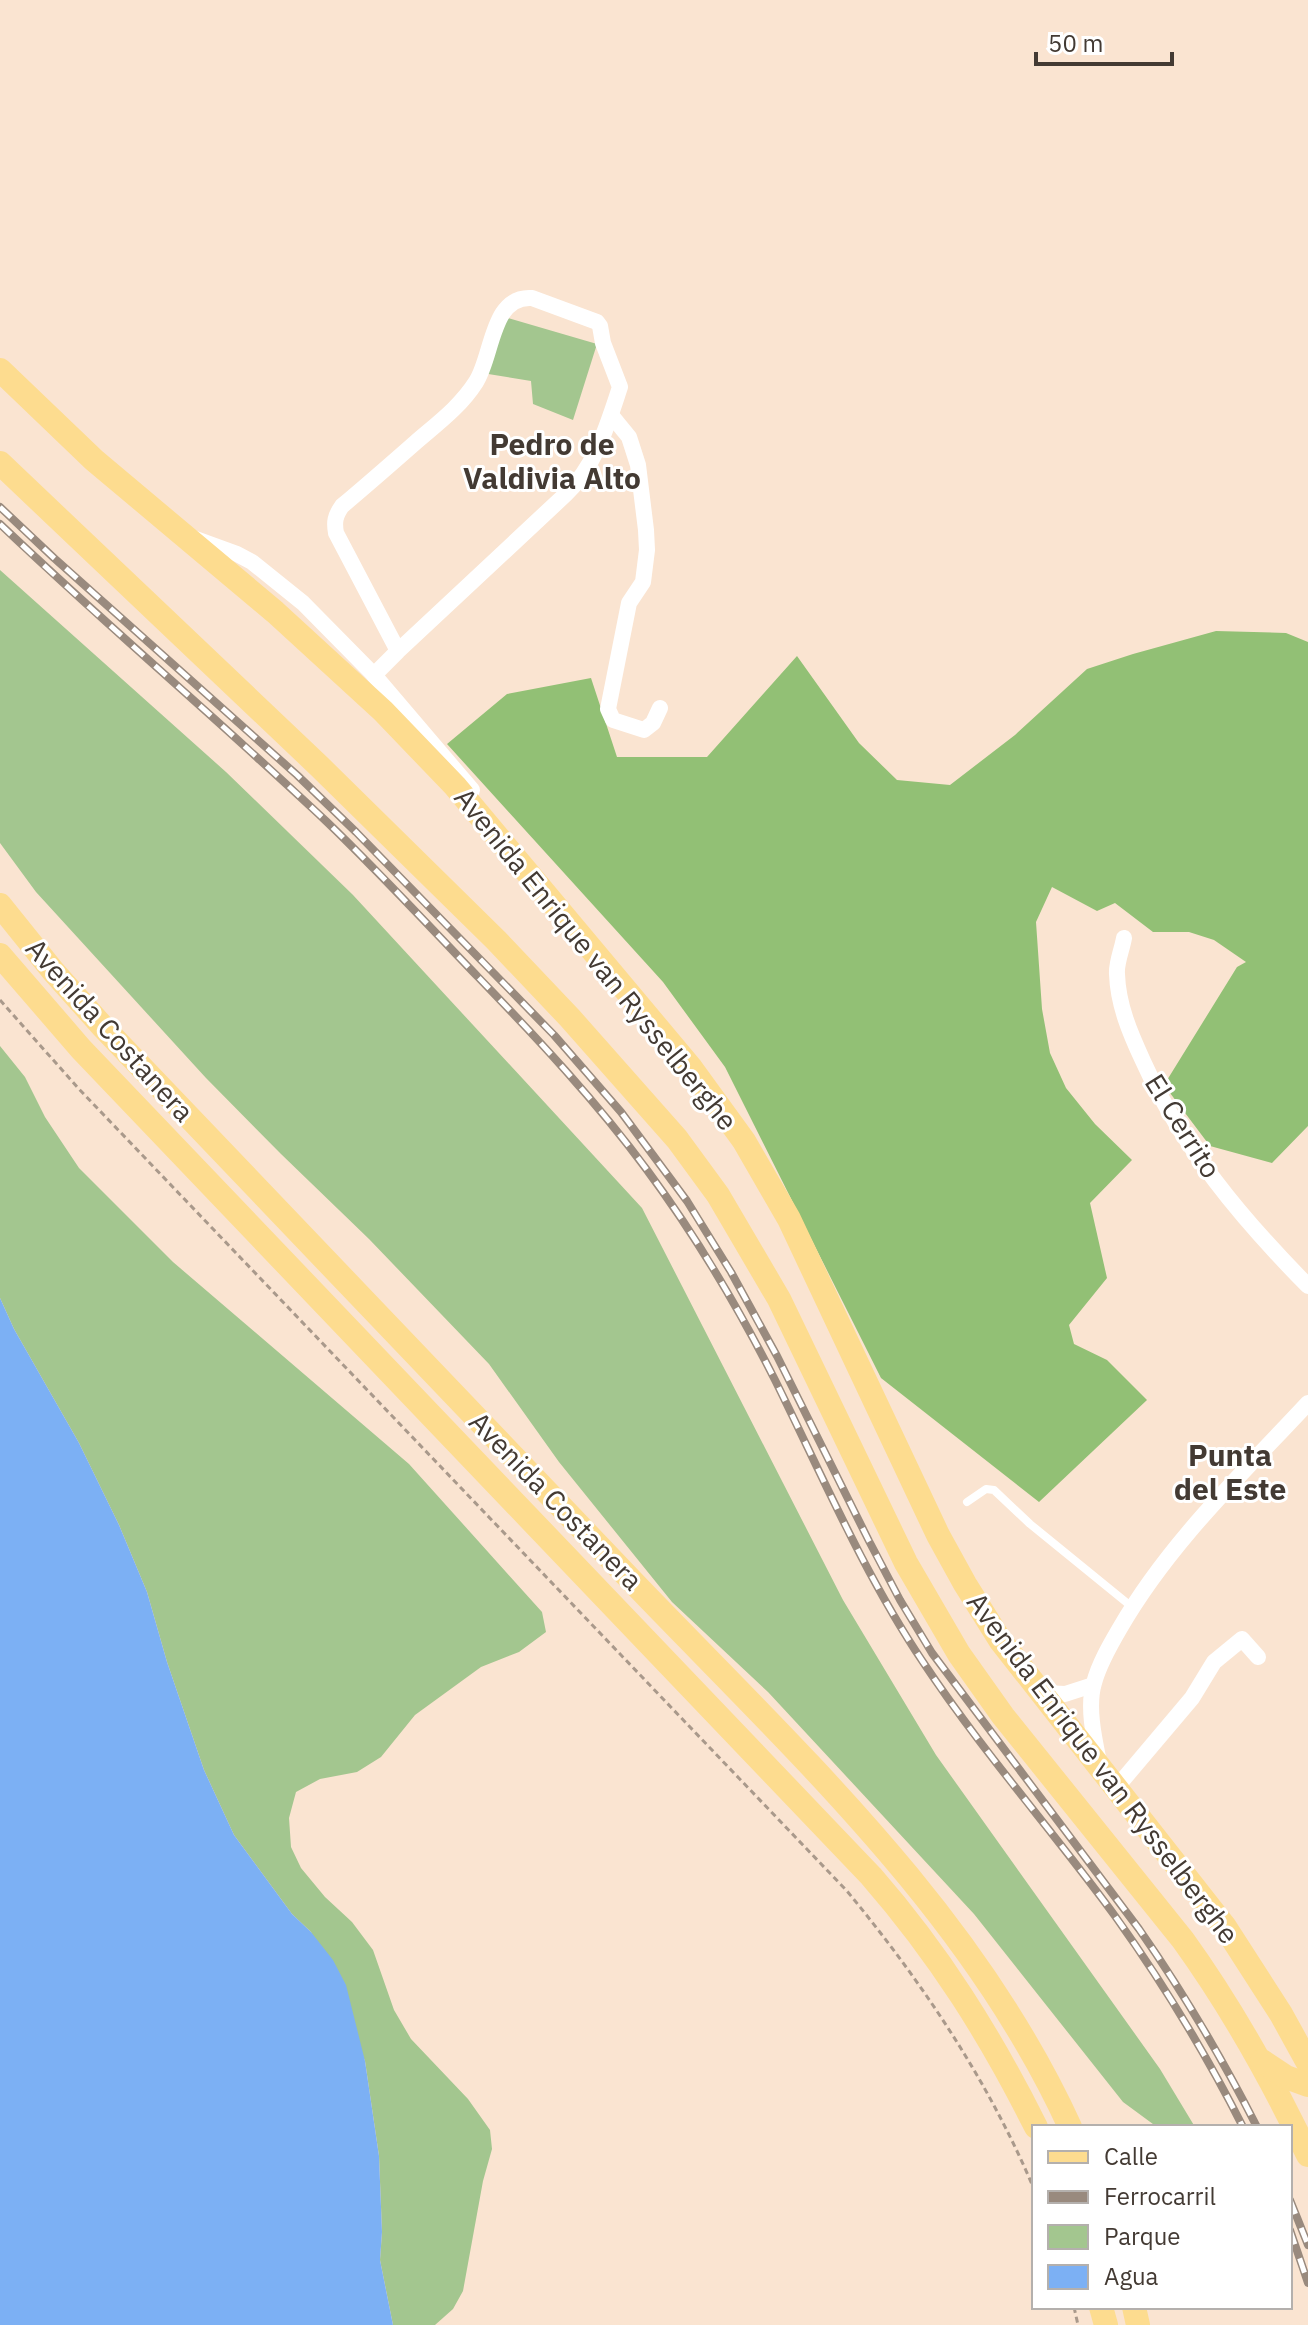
<svg xmlns="http://www.w3.org/2000/svg" width="1308" height="2325" font-family="'IBM Plex Sans',sans-serif">
	<style>
		.green { fill: #a3c68f }
		.forest { fill: #92c075 }
		.water { fill: #7cb0f4 }
		.lines { fill: none; stroke-linecap: round; stroke-linejoin: round }
		.path { stroke: #a9998b; stroke-width: 3; stroke-dasharray: 6 4; stroke-linecap: butt }
		.service { stroke: #fff; stroke-width: 8 }
		.minor { stroke: #fff; stroke-width: 16 }
		.primary { stroke: #fddc8f; stroke-width: 24 }
		.rail-casing { stroke: #998a7e; stroke-width: 8 }
		.rail { stroke: #fff; stroke-width: 5; stroke-dasharray: 15; stroke-linecap: butt }
		.labels { text-anchor: middle; stroke-width: 6; stroke-linejoin: round; paint-order: stroke }
		.street-label { font-size: 28px; fill: #433a33; stroke: #fff }
		.neighbourhood-label { font-size: 30px; font-weight: bold; fill: #433a33; stroke: #fff }
	</style>
	<rect width="100%" height="100%" fill="#fae4d1"/>
	<g class="green">
		<path d="M494 314 597 344 573 420 533 404 531 381 482 373Z"/>
		<path d="M0 570 226 772 353 895 642 1208 843 1600 936 1755 1160 2069 1195 2127H1157L1123 2102 974 1914 768 1692 672 1602 559 1462 489 1364 369 1239 281 1154 206 1078 36 892 0 843Z"/>
		<path d="M0 1046 25 1077 45 1117 79 1168 173 1262 409 1464 542 1612 546 1632 519 1652 481 1667 415 1715 381 1757 357 1772 320 1779 296 1792 289 1818 291 1847 301 1868 325 1897 352 1922 373 1950 394 2010 411 2039 468 2099 490 2130 492 2149 483 2181 463 2291 453 2309 435 2325H393L380 2260 382 2232 379 2156 365 2061 311 1932 292 1914 234 1835 204 1770 167 1662 147 1592 119 1525 79 1443 14 1329 0 1298Z"/>
	</g>
	<path class="forest" d="M1216 631 1286 633 1308 642V1126L1272 1163 1210 1146 1164 1085 1237 967 1246 962 1214 940 1189 932H1153L1115 903 1097 911 1052 887 1036 922 1042 1009 1050 1053 1066 1088 1095 1124 1132 1160 1090 1203 1107 1278 1069 1325 1074 1344 1107 1360 1147 1400 1039 1502 881 1378 725 1067 663 982 447 744 507 694 591 678 617 757H707L797 656 859 743 897 780 950 785 1015 735 1087 669 1133 654Z"/>
	<path class="water" d="M0 1298 14 1329 79 1443 119 1525 147 1592 167 1662 204 1770 234 1835 292 1914 311 1932 333 1960 346 1985 365 2061 379 2156 382 2232 380 2260 393 2325H0Z"/>
	<g class="lines">
		<g class="path">
			<path d="M0 1000 78 1088 847 1891C922 1982 988 2080 1034 2189"/>
			<path d="M1074 2307 1078 2325"/>
		</g>
		<path class="service" d="M967 1502 986 1489 994 1490 1030 1524 1132 1607"/>
		<g class="minor">
			<path d="M611 415 629 437 638 465 646 530 647 550 643 582 629 603 608 709 613 720 644 730 653 723 660 708"/>
			<path d="M193 538 237 554 252 562 303 603 374 675 472 790"/>
			<path d="M374 675 398 651 566 494C596 465 607 426 620 387L603 343 600 326 597 322 532 298C491 295 493 356 476 382 460 407 438 423 416 442 391 464 367 485 342 506 335 516 334 522 336 533L398 651"/>
			<path d="M1124 938C1122 950 1116 963 1117 974 1118 1005 1130 1033 1143 1061 1183 1149 1241 1218 1308 1286"/>
			<path d="M1044 1693 1065 1694 1093 1685"/>
			<path d="M1099 1762C1094 1738 1087 1706 1094 1683 1099 1664 1110 1645 1120 1628 1169 1543 1242 1474 1308 1403"/>
			<path d="M1116 1788 1192 1698 1214 1662 1242 1639 1258 1657"/>
		</g>
		<g class="primary">
			<path d="M0 370 94 460 275 612 383 711 455 786 691 1068 744 1141 789 1219 938 1535 965 1584 1000 1640 1225 1927 1281 2014 1308 2063"/>
			<path d="M0 463 319 766 496 940 570 1018 677 1139 718 1195 779 1299 906 1563 959 1654 1003 1716 1183 1940C1232 2008 1272 2080 1308 2155"/>
			<path d="M0 905 53 971 103 1027C280 1212 456 1397 633 1582 794 1750 972 1912 1070 2127"/>
			<path d="M0 955 81 1049 871 1876C939 1954 990 2035 1036 2127"/>
			<path d="M1262 2061 1286 2077 1308 2085"/>
			<path d="M1101 2307 1106 2325"/>
			<path d="M1134 2307 1138 2325"/>
		</g>
		<g class="rail-casing">
			<g id="rail">
				<path d="M0 507 54 558 297 775 356 832 554 1035 621 1112 687 1201 731 1272 777 1356 869 1541 900 1600 932 1653 1139 1929C1183 1992 1222 2058 1257 2127"/>
				<path d="M0 524C107 626 220 721 327 822 379 872 428 925 478 977 537 1038 596 1101 647 1170 696 1236 738 1307 775 1380 822 1475 864 1574 923 1662 982 1751 1053 1831 1115 1916 1163 1983 1206 2054 1243 2127"/>
				<path d="M1290 2200 1308 2245"/>
				<path d="M1290 2230 1308 2283"/>
			</g>
		</g>
		<use href="#rail" class="rail"/>
	</g>
	<g class="labels">
		<g class="street-label">
			<text transform="translate(596 959) rotate(51)" y="10">Avenida Enrique van Rysselberghe</text>
			<text transform="translate(110 1030) rotate(48)" y="10">Avenida Costanera</text>
			<text transform="translate(1183 1126) rotate(58)" y="10">El Cerrito</text>
			<text transform="translate(556 1501) rotate(46)" y="10">Avenida Costanera</text>
			<text transform="translate(1103 1768) rotate(53)" y="10">Avenida Enrique van Rysselberghe</text>
		</g>
		<g class="neighbourhood-label">
			<text x="552" y="455">Pedro de<tspan x="552" dy="34">Valdivia Alto</tspan></text>
			<text x="1230" y="1466">Punta<tspan x="1230" dy="34">del Este</tspan></text>
		</g>
	</g>
	<rect x="1032" y="2125" width="260" height="184" fill="#ffffff" stroke="#b4b0ad" stroke-width="2"/>
	<rect x="1048" y="2151" width="40" height="12" fill="#fddc8f" stroke="#b4b0ad" stroke-width="2"/>
	<text x="1104" y="2165" font-size="24" fill="#433a33">Calle</text>
	<rect x="1048" y="2191" width="40" height="12" fill="#998a7e" stroke="#b4b0ad" stroke-width="2"/>
	<text x="1104" y="2205" font-size="24" fill="#433a33">Ferrocarril</text>
	<rect x="1048" y="2225" width="40" height="24" fill="#a3c68f" stroke="#b4b0ad" stroke-width="2"/>
	<text x="1104" y="2245" font-size="24" fill="#433a33">Parque</text>
	<rect x="1048" y="2265" width="40" height="24" fill="#7cb0f4" stroke="#b4b0ad" stroke-width="2"/>
	<text x="1104" y="2285" font-size="24" fill="#433a33">Agua</text>
	<path d="M1036 52v12h136v-12" fill="none" stroke="#433a33" stroke-width="4"/>
	<text x="1048" y="52" font-size="24" fill="#433a33" stroke="#ffffff" stroke-width="6" paint-order="stroke">50 m</text>
</svg>
